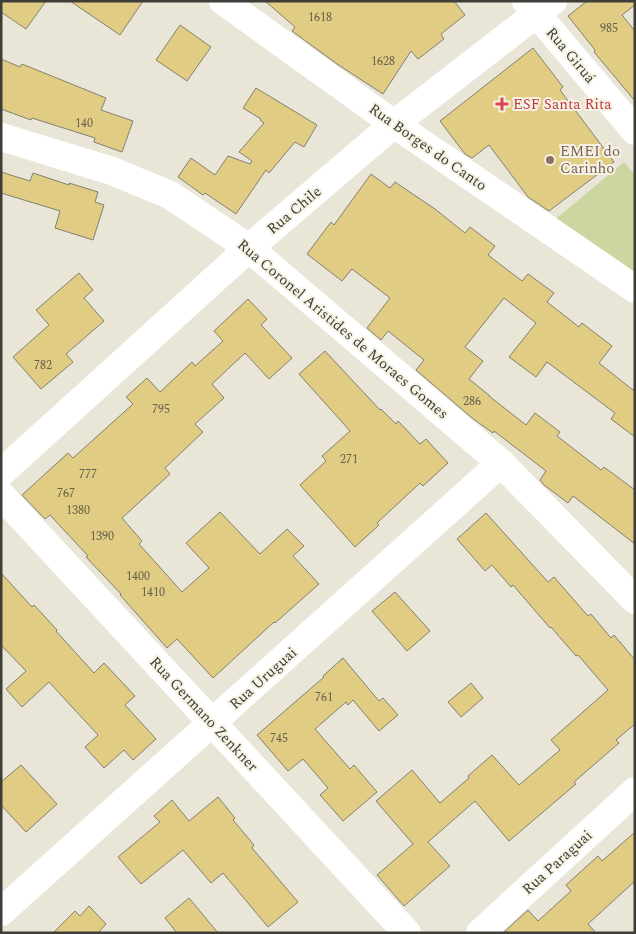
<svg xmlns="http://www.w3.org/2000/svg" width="636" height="934" font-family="Spectral,serif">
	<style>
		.green { fill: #cbd6a0 }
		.building { fill: #e0cc83; stroke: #838073 }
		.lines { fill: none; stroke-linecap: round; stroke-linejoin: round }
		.minor { stroke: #fff; stroke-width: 28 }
		.health-dot { fill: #e0444e; stroke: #f7f3e4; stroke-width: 2 }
		.education-dot { fill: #8d6e63; stroke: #f7f3e4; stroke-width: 2 }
		.labels { text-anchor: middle; stroke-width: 4; stroke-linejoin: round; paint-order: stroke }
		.number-label { font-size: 12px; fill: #66614a }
		.street-label { font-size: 15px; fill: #3e3d37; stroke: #f7f3e4 }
		.health-label { font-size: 15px; fill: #be3a42; stroke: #f7f3e4; text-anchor: start }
		.education-label { font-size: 15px; fill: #785e54; stroke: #f7f3e4; text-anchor: start }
	</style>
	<rect width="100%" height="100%" fill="#eae6d7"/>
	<path class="green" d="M624 162 635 175V280L551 223Z"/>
	<g class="building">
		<path d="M1 1H46L26 29 1 12Z"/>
		<path d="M70 1H143L120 35Z"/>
		<path d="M265 1H454L465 15 441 34 444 39 418 59 411 51 383 94 337 64 292 31 295 27Z"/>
		<path d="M587 1H635V5L622 15 635 31V101L594 52 595 50 568 16Z"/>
		<path d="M180 25 211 47 187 81 156 60Z"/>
		<path d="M533 48 563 87 560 90 614 162 549 211 528 197 489 145 472 158 465 154 440 121Z"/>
		<path d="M1 59 20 67 22 64 106 98 101 110 133 121 122 152 94 142 95 138 32 118 31 120 1 109Z"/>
		<path d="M256 88 317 125 304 147 295 142 269 173 266 170 236 214 205 193 203 195 178 177 191 158 215 175 228 156 250 164 252 161 239 152 264 123 260 120 261 119 243 108Z"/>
		<path d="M1 172 30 181 33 173 69 185V183L98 192 95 202 104 205 93 240 55 228 60 211 1 193Z"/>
		<path d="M371 174 390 188 395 182 435 209 465 233 470 227 495 246 488 255 522 281 528 274 554 293 547 302 579 327 582 323 612 346 599 363 633 390 635 387V437L611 419 615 413 547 362 536 377 509 357 536 323 504 298 465 347 483 361 469 379 490 396H489L526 425 535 413 560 432 557 436 601 470 604 467 635 490V544L573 496 568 503 544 485 540 480 546 471 494 431 493 433 472 418 416 370 424 360 388 331 381 340 367 328 390 298 352 269 342 281 307 254 331 222 334 225Z"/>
		<path d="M79 273 93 290 84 298 104 321 66 354 73 362 41 389 13 357 49 325 36 310Z"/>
		<path d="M248 299 267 319 261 325 292 358 269 379 245 353 212 384 224 398 195 424 203 432 165 468 170 474 122 518 142 541 139 544 182 592 209 568 186 543 220 512 260 554 287 529 304 546 293 556 319 584 275 623 274 622 213 678 177 639 167 648 120 595 121 594 86 557 88 556 50 515 45 519 22 495 68 453 73 458 133 404 126 397 147 378 160 392 192 362 195 366 223 341 214 331Z"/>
		<path d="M325 351 380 410 381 409 396 424 398 421 420 444 426 439 448 463 423 486 420 483 377 523 379 525 355 547 300 485 326 461 322 456 350 431 299 374Z"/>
		<path d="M486 513 548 582 554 577 588 616 591 614 611 638 614 635 635 660V724L616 740 619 743 574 782 576 784 509 841 475 801 428 842 450 866 404 906 377 875 413 844 376 801 412 770 440 803 469 778 468 776 492 755 519 785 560 750 551 740 608 690 578 655 576 656 551 627 550 628 513 585 511 587 492 565 485 571 457 539Z"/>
		<path d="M1 573 32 607 34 605 57 630 56 631 94 673 104 663 135 696 125 705 156 739 133 760 124 750 104 768 85 747 98 735 49 682 22 707 6 689 26 671 1 645Z"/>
		<path d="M395 592 430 631 407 651 372 611Z"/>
		<path d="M343 658 379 701 383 698 398 715 379 731 353 700 348 705 346 702 315 729 350 769 354 765 377 792 343 821 320 795 328 788 303 759 288 771 257 735 324 677 323 676Z"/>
		<path d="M471 683 483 698 461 717 448 702Z"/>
		<path d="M21 765 57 804 26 832 1 805V782Z"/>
		<path d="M218 797 235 818 233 820 254 845 252 848 298 902 268 927 223 873 211 883 183 850 141 884 118 857 160 822 154 816 172 800 189 821Z"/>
		<path d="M635 832V881L588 924 596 933H503L528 910 538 921 571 891 566 885 598 856 602 861Z"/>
		<path d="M189 898 218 933H177L165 918Z"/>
		<path d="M89 906 106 924 98 933H53L75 911 80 916Z"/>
	</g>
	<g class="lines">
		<g class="minor">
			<path d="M223 1 394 124 635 289"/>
			<path d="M526 1 635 131"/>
			<path d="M1 137 112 171 170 195 249 248 501 463 635 600"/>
			<path d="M1 473 249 248 394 124 553 1"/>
			<path d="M1 495 407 933"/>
			<path d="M1 912 501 463"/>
			<path d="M480 933 635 791"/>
		</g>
	</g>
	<path class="health-dot" d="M499.5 96.5h5v5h5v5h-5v5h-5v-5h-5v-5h5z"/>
	<circle class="education-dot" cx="550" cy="160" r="5"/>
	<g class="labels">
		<g class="number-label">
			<text x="320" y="21">1618</text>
			<text x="609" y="32">985</text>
			<text x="383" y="65">1628</text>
			<text x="84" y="127">140</text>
			<text x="43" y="369">782</text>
			<text x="472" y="405">286</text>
			<text x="161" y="413">795</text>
			<text x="349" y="463">271</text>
			<text x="88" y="478">777</text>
			<text x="66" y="497">767</text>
			<text x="78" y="514">1380</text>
			<text x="102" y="540">1390</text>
			<text x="138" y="580">1400</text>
			<text x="153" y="596">1410</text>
			<text x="324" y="701">761</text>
			<text x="279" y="742">745</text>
		</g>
		<g class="street-label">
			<text transform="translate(571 55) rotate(50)" y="5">Rua Giruá</text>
			<text transform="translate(428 147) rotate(35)" y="5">Rua Borges do Canto</text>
			<text transform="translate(294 210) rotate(-40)" y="5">Rua Chile</text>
			<text transform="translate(343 329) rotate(40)" y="5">Rua Coronel Aristides de Moraes Gomes</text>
			<text transform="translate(263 678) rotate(-42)" y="5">Rua Uruguai</text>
			<text transform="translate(204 714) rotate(47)" y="5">Rua Germano Zenkner</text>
			<text transform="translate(557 862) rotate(-42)" y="5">Rua Paraguai</text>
		</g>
		<g class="health-label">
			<text x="513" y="109">ESF Santa Rita</text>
		</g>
		<g class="education-label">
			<text x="560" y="156">EMEI do<tspan x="560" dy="17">Carinho</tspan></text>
		</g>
	</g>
	<rect width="636" height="934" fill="none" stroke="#3e3d37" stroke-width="5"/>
</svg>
